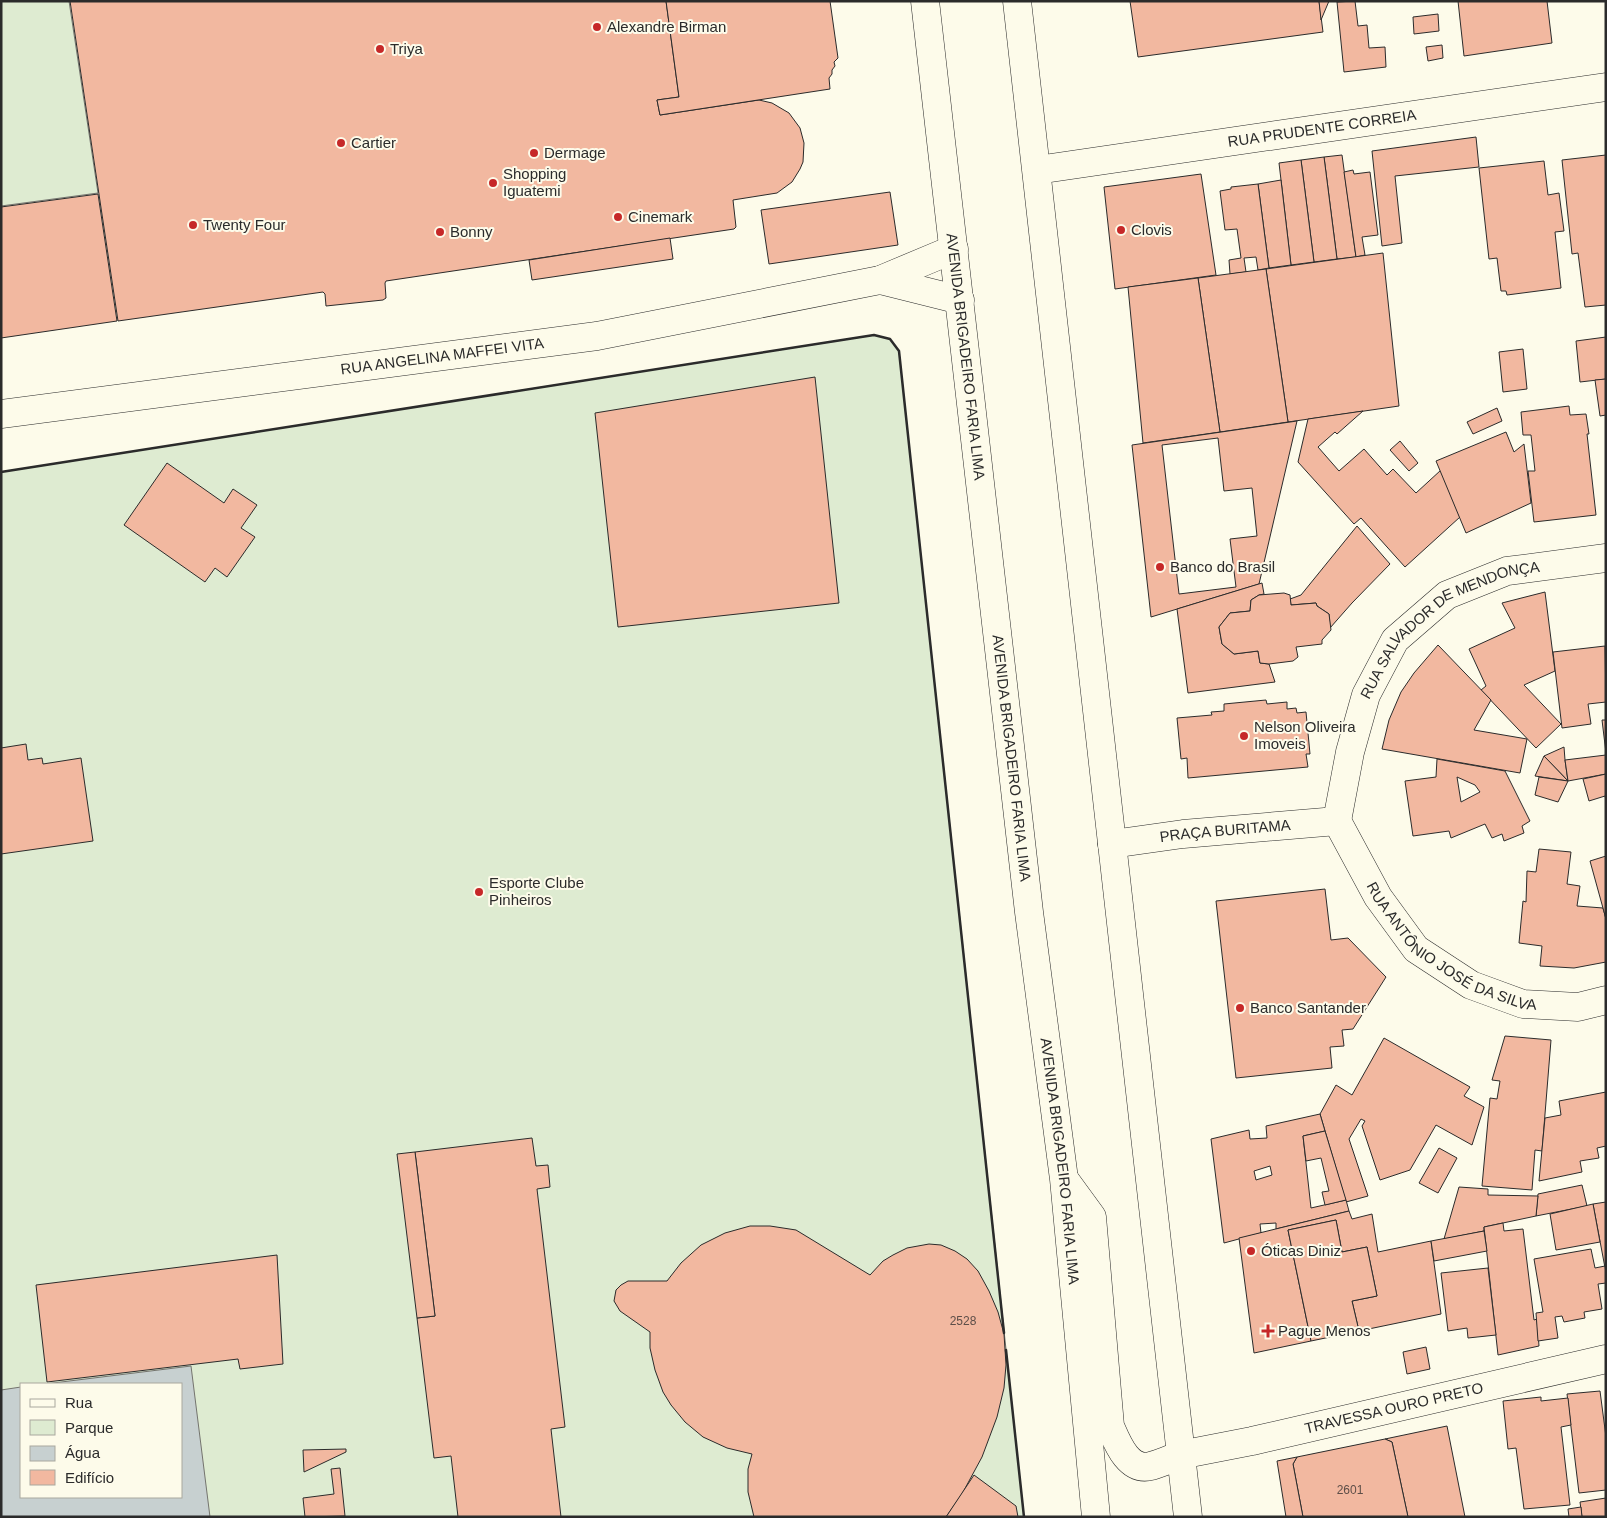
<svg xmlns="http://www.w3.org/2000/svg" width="1607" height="1518" font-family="Arial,sans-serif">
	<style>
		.green { fill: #deebd1; stroke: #74746e; fill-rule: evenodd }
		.water { fill: #c7d0d0; stroke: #74746e }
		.building { fill: #f2b8a0; stroke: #2b2b2b; fill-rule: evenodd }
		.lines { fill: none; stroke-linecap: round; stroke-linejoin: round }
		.minor-casing { stroke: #2b2b2b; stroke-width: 29 }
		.tertiary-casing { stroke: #2b2b2b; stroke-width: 29 }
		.trunk-casing { stroke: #2b2b2b; stroke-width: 29 }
		.minor { stroke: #fdfbea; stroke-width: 28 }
		.tertiary { stroke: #fdfbea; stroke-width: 28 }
		.trunk { stroke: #fdfbea; stroke-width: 28 }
		.wall { stroke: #2b2b2b; stroke-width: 2.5 }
		.poi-dot { fill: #c62828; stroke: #fdfbea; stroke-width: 2 }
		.labels { text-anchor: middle; stroke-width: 4; stroke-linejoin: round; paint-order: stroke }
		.number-label { font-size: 12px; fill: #5d4e48 }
		.poi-label { font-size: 15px; fill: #2b2b2b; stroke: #fdfbea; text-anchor: start }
		.street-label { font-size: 15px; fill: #2b2b2b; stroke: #fdfbea }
	</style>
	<rect width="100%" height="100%" fill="#fdfbea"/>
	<g class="green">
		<path d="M1 1H69L98 193 1 206Z"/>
		<path d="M874 335 890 339 899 351 1024 1517H1V472ZM21 1384H181V1497H21Z"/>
	</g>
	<path class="water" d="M191 1366 210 1517H1V1390L21 1387V1497H181V1384H45Z"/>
	<g class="building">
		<path d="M70 1H666L679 97 657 100 660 115 759 100 772 103 789 113 800 128 804 143 803 162 800 169 792 182 777 193 733 200 736 227 734 229 386 281 385 283 386 298 383 300 326 306 325 294 323 292 118 321Z"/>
		<path d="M666 1H830L838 58 834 62 835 66 832 70V74L829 78 830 89 660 115 657 100 679 97Z"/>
		<path d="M1130 1H1319L1323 32 1138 57Z"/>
		<path d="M1319 1H1329L1321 20Z"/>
		<path d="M1355 1 1358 26 1367 25 1369 48 1385 47 1386 67 1344 72 1337 2Z"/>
		<path d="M1458 1H1547L1552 43 1464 56Z"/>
		<path d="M1438 14 1439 31 1414 34 1413 17Z"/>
		<path d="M1442 45 1443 58 1428 61 1426 47Z"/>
		<path d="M1476 137 1479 167 1395 176 1402 243 1382 246 1372 151Z"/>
		<path d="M1342 155 1356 257 1337 259 1324 157Z"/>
		<path d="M1606 155V305L1585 307 1578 253 1572 254 1562 160Z"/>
		<path d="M1324 157 1337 259 1314 262 1301 160Z"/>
		<path d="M1301 160 1314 262 1291 265 1279 163Z"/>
		<path d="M1544 161 1548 195 1559 193 1564 231 1555 232 1561 288 1507 295 1506 291H1501L1497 258 1489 259 1479 168Z"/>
		<path d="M1353 170 1354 174 1370 172 1378 235 1362 237 1365 255 1356 257 1344 172Z"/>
		<path d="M1201 174 1216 275 1115 289 1104 187Z"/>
		<path d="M1281 180 1291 265 1269 268 1258 184Z"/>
		<path d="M1258 184 1269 268 1258 270 1256 257 1244 258 1246 272 1230 274 1229 260 1241 258 1237 229 1225 230 1220 191 1231 189V187Z"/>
		<path d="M890 192 898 245 769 264 761 210Z"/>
		<path d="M98 194 117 321 1 338V207Z"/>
		<path d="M670 238 673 259 532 280 529 260Z"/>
		<path d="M1383 253 1399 406 1288 422 1266 269Z"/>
		<path d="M1266 269 1288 422 1220 432 1198 278Z"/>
		<path d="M1198 278 1220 432 1143 443 1128 287Z"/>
		<path d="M1606 337V379L1580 382 1576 341Z"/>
		<path d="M1523 349 1527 389 1503 392 1499 352Z"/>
		<path d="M815 377 839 603 618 627 595 413Z"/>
		<path d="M1606 379V415L1600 416 1595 380Z"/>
		<path d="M1569 406 1570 415 1586 414 1589 434H1587L1596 515 1534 522 1528 471H1535L1531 435H1523L1521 412Z"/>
		<path d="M1497 408 1502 421 1473 434 1467 422Z"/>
		<path d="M1363 411 1337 434 1335 432 1318 447 1339 471 1364 449 1387 475 1393 469 1416 493 1441 470 1460 517 1405 567 1361 518 1354 524 1298 462 1308 419Z"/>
		<path d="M1297 421 1259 584 1151 617 1132 445ZM1218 438 1224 491 1252 488 1257 536 1230 539 1236 587 1179 594 1162 445Z"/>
		<path d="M1506 432 1514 452 1524 444 1531 503 1466 533 1436 461Z"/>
		<path d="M1400 441 1418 463 1409 471 1390 450Z"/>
		<path d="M167 463 224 503 233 489 257 505 241 528 255 537 227 577 215 568 205 582 124 525Z"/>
		<path d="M1357 526 1390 564 1352 603 1330 628 1329 614 1317 606 1316 603 1291 605 1290 599 1301 595Z"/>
		<path d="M1262 583 1264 594 1259 595 1251 600 1250 611 1230 613 1219 627 1222 644 1234 654 1258 651 1260 663 1269 664 1275 682 1188 693 1177 609Z"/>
		<path d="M1545 592 1555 671 1524 685 1561 724 1536 748 1481 690 1486 686 1469 649 1515 628 1502 603Z"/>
		<path d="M1284 593 1290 595 1291 605 1316 603 1317 606 1329 614 1331 630 1322 640V644L1296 647 1298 657 1293 661 1269 664 1260 663 1258 651 1234 654 1222 644 1219 627 1230 613 1250 611 1251 600 1259 595Z"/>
		<path d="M1438 645 1491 700 1474 730 1527 739 1520 773 1382 749 1389 720 1401 692 1414 673Z"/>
		<path d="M1605 646 1606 702 1588 704 1591 724 1562 728 1553 652Z"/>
		<path d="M1266 700 1267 704 1287 702V709L1296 708 1297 713 1306 712 1310 754H1306L1308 767 1188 778 1187 758 1181 759 1177 718 1212 715 1211 712 1224 711V704Z"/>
		<path d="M1602 720H1606V753Z"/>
		<path d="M26 744 28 760 42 758 43 764 81 758 93 841 1 854V748Z"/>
		<path d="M1564 747 1565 760 1568 781 1544 756Z"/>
		<path d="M1606 755V774L1568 781 1565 760Z"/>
		<path d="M1544 756 1568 781 1535 776Z"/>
		<path d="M1437 759 1505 771 1530 821 1522 826 1524 833 1504 841 1502 834 1492 838 1485 824 1451 838 1449 831 1413 836 1405 781 1436 777ZM1457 777 1475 785 1480 792 1461 802Z"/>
		<path d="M1606 774V800L1605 796 1589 801 1583 779Z"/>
		<path d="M1539 777 1568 781 1558 802 1535 795Z"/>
		<path d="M1539 849 1571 852 1567 884 1580 886 1577 906 1603 908 1606 919V962L1574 968 1540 966 1542 946 1519 943 1523 901 1526 902 1527 871 1536 872Z"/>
		<path d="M1606 856V919L1590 861Z"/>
		<path d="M1325 889 1331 940 1348 938 1386 977 1353 1029 1342 1030 1344 1046 1330 1047 1332 1068 1236 1078 1216 901Z"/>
		<path d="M1505 1036 1551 1040 1542 1151 1535 1150 1532 1190 1482 1186 1490 1098 1497 1099 1500 1081 1492 1080Z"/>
		<path d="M1384 1038 1470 1087 1464 1096 1484 1107 1472 1145 1436 1125 1410 1170 1380 1180 1362 1126 1365 1121 1361 1119 1349 1139 1368 1196 1346 1202 1320 1114 1336 1085 1352 1095Z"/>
		<path d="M1606 1092V1146L1597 1148 1599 1158 1580 1161 1582 1172 1539 1181 1545 1118 1561 1115 1559 1101Z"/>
		<path d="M1320 1114 1325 1131 1303 1136 1311 1208 1346 1200 1349 1211 1276 1229V1223L1260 1224 1261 1233 1224 1243 1211 1139 1249 1130 1250 1139 1267 1138 1266 1126ZM1270 1166 1272 1175 1256 1180 1254 1171Z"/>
		<path d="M1325 1131 1346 1200 1325 1205 1322 1192 1329 1191 1321 1158 1306 1161 1303 1136Z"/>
		<path d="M532 1138 536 1166 548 1165 550 1187 537 1189 565 1427 551 1429 561 1517H458L451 1456 434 1458 417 1318 435 1316 415 1152Z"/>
		<path d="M1439 1148 1457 1158 1438 1193 1419 1183Z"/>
		<path d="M415 1152 435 1316 417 1318 397 1154Z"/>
		<path d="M1582 1185 1587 1206 1536 1216 1538 1194Z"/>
		<path d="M1459 1187 1488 1189V1195L1538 1196 1536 1216 1484 1227V1231L1444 1239Z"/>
		<path d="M1606 1202V1273L1593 1204Z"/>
		<path d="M1593 1204 1600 1242 1556 1250 1550 1214Z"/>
		<path d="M1349 1211 1352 1219 1372 1214 1378 1252 1431 1241 1441 1314 1359 1331 1352 1301 1377 1296 1367 1247 1342 1252 1336 1220 1288 1230 1311 1341 1254 1353 1239 1238Z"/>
		<path d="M1336 1220 1342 1252 1367 1247 1377 1296 1352 1301 1359 1331 1311 1341 1288 1230Z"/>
		<path d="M1503 1223 1504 1231 1523 1229 1534 1320 1537 1319 1539 1346 1498 1355 1484 1227Z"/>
		<path d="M750 1226H770L796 1230 870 1275 883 1261 893 1255 907 1248 929 1244 941 1245 955 1251 967 1259 978 1271 989 1291 998 1312 1004 1334 1006 1365 1004 1388 997 1417 982 1457 962 1494 946 1517H754L748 1492V1469L752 1454 727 1448 703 1437 685 1422 671 1405 663 1392 655 1370 650 1348V1332L620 1311 614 1301 616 1290 621 1285 628 1281H667L681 1263 701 1245 725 1233Z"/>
		<path d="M1484 1231 1487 1251 1434 1261 1431 1241Z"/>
		<path d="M1591 1249 1595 1268 1605 1266 1606 1273V1283L1598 1284 1602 1309 1584 1312 1585 1318 1564 1322 1562 1316 1555 1317 1558 1338 1538 1341 1536 1313 1543 1312 1534 1259Z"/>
		<path d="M277 1255 283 1364 240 1369 238 1359 47 1382 36 1285Z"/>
		<path d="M1488 1268 1496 1335 1468 1338 1467 1328 1448 1331 1441 1273Z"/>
		<path d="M1426 1347 1430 1369 1407 1374 1403 1352Z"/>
		<path d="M1600 1391 1606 1437V1490L1579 1493 1567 1394Z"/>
		<path d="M1541 1397V1401L1568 1398 1571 1425 1561 1427 1570 1505 1524 1509 1516 1448 1508 1449 1503 1401Z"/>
		<path d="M1447 1426 1465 1517H1408L1392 1442 1385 1439Z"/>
		<path d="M1385 1439 1392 1442 1408 1517H1303L1293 1464 1297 1457Z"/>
		<path d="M346 1449V1452L304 1472 303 1450Z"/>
		<path d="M1297 1457 1293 1464 1303 1517H1286L1277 1461Z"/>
		<path d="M340 1468 345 1516 305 1517 303 1498 334 1494 331 1469Z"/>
		<path d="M974 1475 1016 1506 1018 1517H946Z"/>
		<path d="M1606 1498V1517H1582L1580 1502Z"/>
		<path d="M1581 1507 1582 1517H1569L1568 1509Z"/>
	</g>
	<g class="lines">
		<g class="minor-casing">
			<g id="minor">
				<path id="s1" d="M1037 170 1606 87"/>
				<path id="s2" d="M1337 821 1350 752 1366 695 1395 640 1447 595 1507 571 1606 558"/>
				<path id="s3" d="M1337 821 1378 897 1416 949 1471 985 1523 1004 1578 1007 1606 1000"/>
				<path id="s4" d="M1112 844 1183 834 1337 821"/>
				<path id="s5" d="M1180 1455 1252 1441 1606 1359"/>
			</g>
		</g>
		<g class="tertiary-casing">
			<g id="tertiary">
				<path d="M880 280 960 300"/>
				<path id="s6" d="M1 414 597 336 880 280 954 249"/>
			</g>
		</g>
		<g class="trunk-casing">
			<g id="trunk">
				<path id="s7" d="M925 1 1029 912 1064 1179 1096 1517"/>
				<path d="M1017 1 1188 1517"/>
				<path d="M1065 1180 1092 1217 1110 1426C1117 1442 1128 1472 1151 1466 1161 1463 1171 1459 1180 1455"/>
			</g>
		</g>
		<use href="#minor" class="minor"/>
		<use href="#tertiary" class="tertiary"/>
		<use href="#trunk" class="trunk"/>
		<g class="wall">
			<path d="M1 472 874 335 890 339 899 351 1004 1333"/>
			<path d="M1006 1350 1024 1517"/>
		</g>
	</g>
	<g class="poi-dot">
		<circle cx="597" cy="27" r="5"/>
		<circle cx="380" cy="49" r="5"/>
		<circle cx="341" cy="143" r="5"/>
		<circle cx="534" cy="153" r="5"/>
		<circle cx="493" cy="183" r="5"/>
		<circle cx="618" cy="217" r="5"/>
		<circle cx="193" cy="225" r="5"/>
		<circle cx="1121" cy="230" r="5"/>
		<circle cx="440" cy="232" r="5"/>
		<circle cx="1160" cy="567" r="5"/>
		<circle cx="1244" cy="736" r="5"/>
		<circle cx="479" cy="892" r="5"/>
		<circle cx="1240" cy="1008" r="5"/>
		<circle cx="1251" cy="1251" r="5"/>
		<path d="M1265.5 1323.5h5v5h5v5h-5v5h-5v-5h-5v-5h5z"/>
	</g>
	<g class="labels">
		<g class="number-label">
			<text x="963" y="1325">2528</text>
			<text x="1350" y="1494">2601</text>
		</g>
		<g class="poi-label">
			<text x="607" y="32">Alexandre Birman</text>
			<text x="390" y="54">Triya</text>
			<text x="351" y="148">Cartier</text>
			<text x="544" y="158">Dermage</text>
			<text x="503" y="179">Shopping<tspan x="503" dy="17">Iguatemi</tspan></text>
			<text x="628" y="222">Cinemark</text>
			<text x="203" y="230">Twenty Four</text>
			<text x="1131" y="235">Clovis</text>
			<text x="450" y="237">Bonny</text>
			<text x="1170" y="572">Banco do Brasil</text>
			<text x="1254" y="732">Nelson Oliveira<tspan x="1254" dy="17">Imoveis</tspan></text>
			<text x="489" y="888">Esporte Clube<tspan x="489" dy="17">Pinheiros</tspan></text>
			<text x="1250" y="1013">Banco Santander</text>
			<text x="1261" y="1256">Óticas Diniz</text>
			<text x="1278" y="1336">Pague Menos</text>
		</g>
		<g class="street-label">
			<text dy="5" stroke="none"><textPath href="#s1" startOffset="288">RUA PRUDENTE CORREIA</textPath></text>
			<text dy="5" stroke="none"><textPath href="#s6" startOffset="445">RUA ANGELINA MAFFEI VITA</textPath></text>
			<text dy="5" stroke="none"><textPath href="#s7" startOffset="358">AVENIDA BRIGADEIRO FARIA LIMA</textPath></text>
			<text dy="5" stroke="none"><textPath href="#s2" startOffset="242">RUA SALVADOR DE MENDONÇA</textPath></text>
			<text dy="5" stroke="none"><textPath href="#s7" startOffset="762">AVENIDA BRIGADEIRO FARIA LIMA</textPath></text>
			<text dy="5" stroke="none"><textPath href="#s4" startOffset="114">PRAÇA BURITAMA</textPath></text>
			<text dy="5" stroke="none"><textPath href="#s3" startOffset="178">RUA ANTÔNIO JOSÉ DA SILVA</textPath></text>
			<text dy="5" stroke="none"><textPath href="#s7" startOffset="1168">AVENIDA BRIGADEIRO FARIA LIMA</textPath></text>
			<text dy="5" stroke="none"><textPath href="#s5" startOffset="219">TRAVESSA OURO PRETO</textPath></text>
		</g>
	</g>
	<rect width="1607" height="1518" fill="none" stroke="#2b2b2b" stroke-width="5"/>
	<rect x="20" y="1383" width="162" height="115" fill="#fdfbea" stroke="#a9a89e"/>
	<rect x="30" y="1399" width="25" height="8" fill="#fdfbea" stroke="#a9a89e"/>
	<text x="65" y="1408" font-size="15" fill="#2b2b2b">Rua</text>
	<rect x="30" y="1420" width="25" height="15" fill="#deebd1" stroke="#a9a89e"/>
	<text x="65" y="1433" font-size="15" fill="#2b2b2b">Parque</text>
	<rect x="30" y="1446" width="25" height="15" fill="#c7d0d0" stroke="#a9a89e"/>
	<text x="65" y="1458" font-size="15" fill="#2b2b2b">Água</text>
	<rect x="30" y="1470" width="25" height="15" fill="#f2b8a0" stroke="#a9a89e"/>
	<text x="65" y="1483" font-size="15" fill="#2b2b2b">Edifício</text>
</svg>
